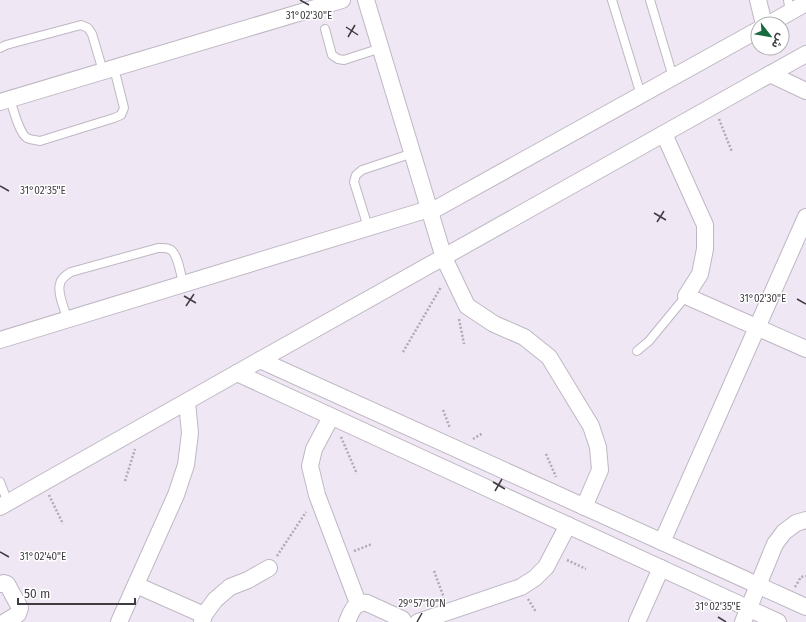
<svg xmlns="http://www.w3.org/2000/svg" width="806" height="622" font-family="'Fira Sans','Noto Sans Arabic',sans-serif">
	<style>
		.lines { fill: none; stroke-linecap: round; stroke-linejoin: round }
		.service-casing { stroke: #bfb7c3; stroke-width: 10 }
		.minor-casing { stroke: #bfb7c3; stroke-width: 18 }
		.path { stroke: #b1aab4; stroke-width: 2.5; stroke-dasharray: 2 2; stroke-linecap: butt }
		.service { stroke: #fff; stroke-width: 8 }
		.minor { stroke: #fff; stroke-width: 16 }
		.ticks { fill: none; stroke: #3f3b40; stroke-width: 1.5 }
		.ticks-label { font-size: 10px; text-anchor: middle; fill: #3f3b40; stroke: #fff; stroke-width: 3; stroke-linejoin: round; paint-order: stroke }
	</style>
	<rect width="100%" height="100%" fill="#f0e7f4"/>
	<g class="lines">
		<g class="service-casing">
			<g id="service">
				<path d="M612 0 641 95"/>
				<path d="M650 0 673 77"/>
				<path d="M788 0 790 12"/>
				<path d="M325 29 332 55 338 59 344 60 381 48"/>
				<path d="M0 48 6 45 81 25 88 28 92 34 103 71"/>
				<path d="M10 99C13 108 19 133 27 138 31 140 35 140 40 141L114 118 121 115 124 108 114 68"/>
				<path d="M368 227 354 182 356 175 362 170 413 153"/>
				<path d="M68 320C65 311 57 293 60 284 61 278 66 275 71 272L158 248C162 248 167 247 171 250 178 255 181 275 183 284"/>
				<path d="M637 351 649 341 686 296"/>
				<path d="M0 482 8 503"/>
			</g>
		</g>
		<g class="minor-casing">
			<g id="minor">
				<path d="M366 0 444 258 467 306 494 324 524 337 549 357 591 426 598 447 600 470 584 507"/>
				<path d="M758 0 764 24"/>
				<path d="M769 24 806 3"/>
				<path d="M770 74 806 91"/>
				<path d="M0 102 342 0"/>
				<path d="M664 134 705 225V249L700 274 686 296 806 349"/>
				<path d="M430 212 758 30"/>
				<path d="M0 340 429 209"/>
				<path d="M260 360 806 607"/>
				<path d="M237 373 778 622"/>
				<path d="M331 417 314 449 310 466 317 495 358 603"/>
				<path d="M0 507 237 373 260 360 806 54"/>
				<path d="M662 542 806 217"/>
				<path d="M0 584 4 583 7 584 20 608 18 614 5 622"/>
				<path d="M136 585 204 615"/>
				<path d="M119 622 176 495 186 465 190 433 187 402"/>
				<path d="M202 622 204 615 215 600 230 587 248 580 269 568"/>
				<path d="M347 622C351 613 354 601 367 603L402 619 404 622"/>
				<path d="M418 622 521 587 535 578 546 567 568 525"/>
				<path d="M637 622 661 568"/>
				<path d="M743 622 775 544 784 532 796 523 806 520"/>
			</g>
		</g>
		<g class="path">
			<path d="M719 119 732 152"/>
			<path d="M459 319 464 344"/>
			<path d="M403 352 441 287"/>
			<path d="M443 410 450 428"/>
			<path d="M341 437 357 474"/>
			<path d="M473 439 483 433"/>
			<path d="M546 454 556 477"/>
			<path d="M125 481 135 449"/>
			<path d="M49 495 63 524"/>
			<path d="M354 551 372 544"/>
			<path d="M277 556 306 512"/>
			<path d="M567 560 586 569"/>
			<path d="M434 571 444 598"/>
			<path d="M795 587 801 577 806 576"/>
			<path d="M528 599 536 612"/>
		</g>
		<use href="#service" class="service"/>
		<use href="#minor" class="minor"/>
	</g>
	<path class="ticks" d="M300 0 309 5M346 27 358 35M348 37 355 25M0 186 9 191M654 213 666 220M657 222 664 211M184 296 196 303M797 299 806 304M186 306 194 294M493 482 505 489M495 491 502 479M0 552 9 557M718 617 726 622M417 622 422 613"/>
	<g class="ticks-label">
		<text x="309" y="19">31°02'30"E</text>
		<text x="43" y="194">31°02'35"E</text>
		<text x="763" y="302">31°02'30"E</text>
		<text x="43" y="560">31°02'40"E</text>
		<text x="422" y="607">29°57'10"N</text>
		<text x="718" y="610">31°02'35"E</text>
	</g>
	<g transform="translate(770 36) rotate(121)"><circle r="19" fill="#ffffff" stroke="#b2b1b3"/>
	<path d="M0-3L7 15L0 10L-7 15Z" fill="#186b3d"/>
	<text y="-6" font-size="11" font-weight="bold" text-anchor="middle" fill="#3f3b40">ش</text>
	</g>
	<path d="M18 598v6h117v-6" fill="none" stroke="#3f3b40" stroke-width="2"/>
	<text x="24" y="598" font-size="12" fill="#3f3b40" stroke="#ffffff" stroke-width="3" paint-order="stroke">50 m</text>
</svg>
